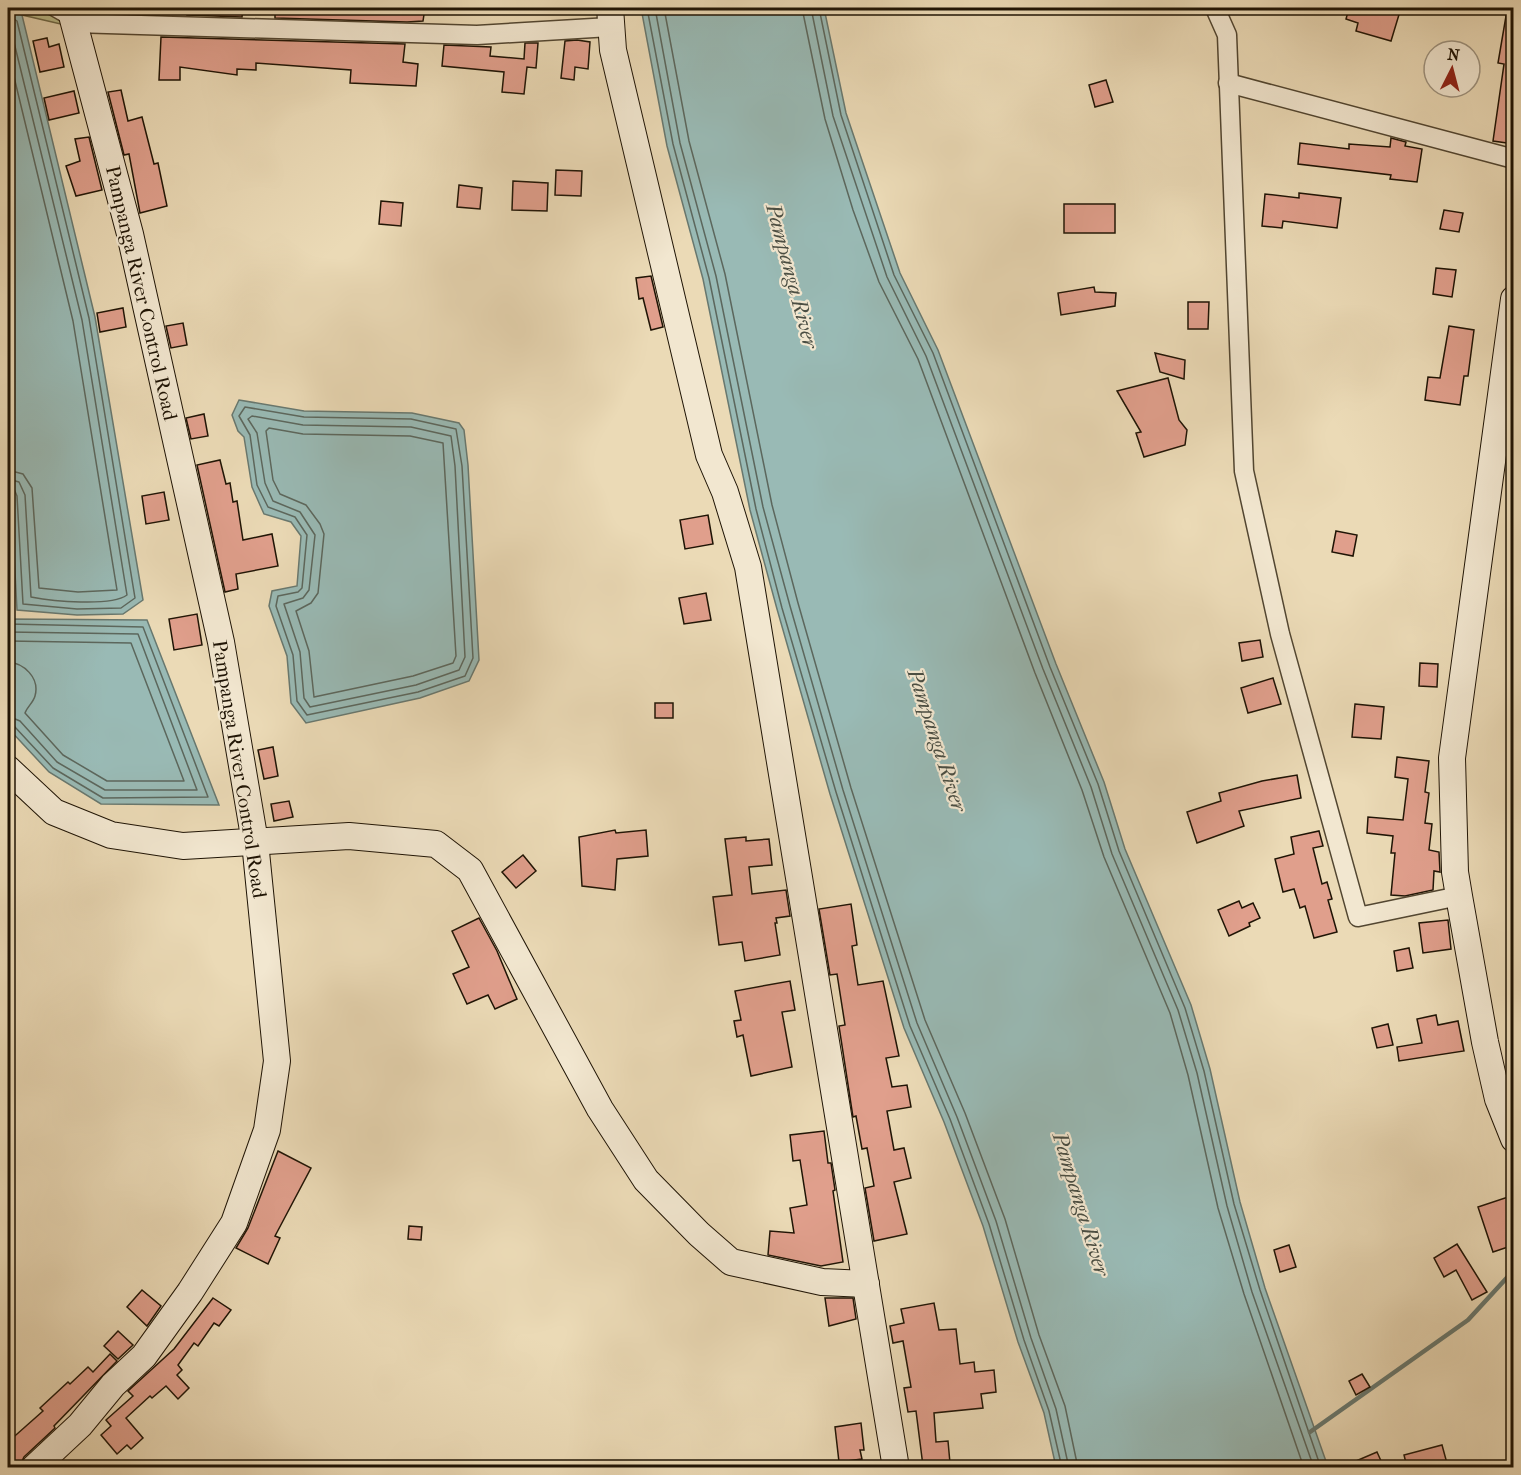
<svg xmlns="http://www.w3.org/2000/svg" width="1521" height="1475" font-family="'IM FELL French Canon',serif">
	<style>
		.green { fill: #bcbe8b; stroke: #6e6948; stroke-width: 1.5 }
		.water { fill: #99bab5; stroke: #68786f; stroke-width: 1.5 }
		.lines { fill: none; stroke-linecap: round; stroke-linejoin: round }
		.shore { stroke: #5c675d; stroke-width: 1.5 }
		.stream { stroke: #68786f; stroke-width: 4.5 }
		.building { fill: #e09f8c; stroke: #1f1405; stroke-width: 1.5 }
		.lane-casing { stroke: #524631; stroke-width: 12 }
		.street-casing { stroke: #524631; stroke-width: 21 }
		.secondary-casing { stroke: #1f1405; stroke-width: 28 }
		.lane { stroke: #f2e7d0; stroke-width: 9 }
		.street { stroke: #f2e7d0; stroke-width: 18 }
		.secondary { stroke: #f2e7d0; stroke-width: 26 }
		.labels { text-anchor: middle; stroke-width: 4.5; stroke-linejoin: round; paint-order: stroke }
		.street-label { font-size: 20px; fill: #1f1405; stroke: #f2e7d0 }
		.water-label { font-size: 21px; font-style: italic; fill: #4a4e43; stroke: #f2e7d0 }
	</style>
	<rect width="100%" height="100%" fill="#ebdab6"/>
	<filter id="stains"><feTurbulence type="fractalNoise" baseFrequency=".00333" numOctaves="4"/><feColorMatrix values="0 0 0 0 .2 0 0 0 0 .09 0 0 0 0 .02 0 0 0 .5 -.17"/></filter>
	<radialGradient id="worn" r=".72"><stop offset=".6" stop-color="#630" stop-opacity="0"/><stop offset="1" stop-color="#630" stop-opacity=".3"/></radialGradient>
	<path class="green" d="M8 8H60L65 25 22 15Z"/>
	<g class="water">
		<path d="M641 8H824L846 113 900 273 938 350 1056 664 1104 782 1125 849 1191 1005 1210 1069 1240 1202 1265 1288 1328 1467H1056L1044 1413 1018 1342 983 1226 944 1122 904 1028 830 794 777 609 750 510 703 279 667 146Z"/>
		<path d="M8 9 22 15 95 317 143 600 123 614 77 615 17 610 11 497 8 480Z"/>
		<path d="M239 400 304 411 412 413 459 423 464 430 468 465 479 660 469 681 420 698 306 723 291 703 287 656 269 606 272 591 297 586 301 536 291 522 264 514 252 487 244 437 238 431 232 415Z"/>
		<path d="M8 619 147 620 219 805 101 804 49 772 8 728V696L13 690 8 682Z"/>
	</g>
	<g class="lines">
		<g class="shore">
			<path d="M647 8 673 144 709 278 756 509 782 608 836 792 910 1026 950 1119 989 1224 1024 1340 1049 1411 1062 1468"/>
			<path d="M655 8 680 143 716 276 763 507 790 606 843 790 917 1023 957 1117 996 1221 1031 1338 1056 1409 1069 1468"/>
			<path d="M664 8 689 141 725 274 772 505 798 603 851 788 925 1020 965 1113 1005 1219 1039 1335 1065 1406 1078 1468"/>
			<path d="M802 8 825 119 853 210 879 282 918 359 1035 673 1082 790 1104 857 1170 1013 1188 1075 1218 1208 1244 1294 1304 1468"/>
			<path d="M811 8 833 116 887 277 926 356 1043 669 1091 787 1112 854 1178 1010 1197 1073 1227 1206 1252 1292 1314 1468"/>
			<path d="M819 8 841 115 894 275 933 353 1050 667 1098 784 1119 851 1185 1008 1204 1071 1234 1204 1260 1290 1321 1468"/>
			<path d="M8 15 17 21 89 318 135 598 121 608 77 609 23 604 17 496 14 489 8 486"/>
			<path d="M8 24 10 26 82 320 127 595C110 607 52 601 31 597L25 495 19 482 8 479"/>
			<path d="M8 52 73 321 117 590 78 592 39 588 32 488 23 474 8 470"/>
			<path d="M245 407 304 417 411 419 456 429 462 466 473 658 465 676 418 692 307 715 297 701 293 655 276 606 278 596 298 592 302 588 307 535 295 517 268 507 257 485 250 435 239 416Z"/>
			<path d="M252 416 303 425 411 427 451 436 455 466 465 657 459 670 416 685 310 707 304 698 300 652 284 604 303 598 309 590 315 535 300 512 273 501 265 483 257 433 248 419Z"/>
			<path d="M269 428 303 434 410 436 443 443 456 656 453 663 413 676 314 697 309 651 296 611 311 603 318 593 324 534 320 524 306 505 280 494 273 480 266 431Z"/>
			<path d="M8 624 143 627 208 797 103 798 53 768 14 726 8 724"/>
			<path d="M8 632 138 634 197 790H105L57 762 20 721 8 716"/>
			<path d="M8 641 131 643 184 781H107L63 755 25 713C27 707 33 703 35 696 40 678 24 663 8 662"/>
		</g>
		<path class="stream" d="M1310 1432 1468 1320 1514 1270"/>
	</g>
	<g class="building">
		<path d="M188 8H243L242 17 187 15Z"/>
		<path d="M275 8H425L423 21 407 22 275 18Z"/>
		<path d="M1349 8H1401L1391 41 1356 31 1358 23 1346 19Z"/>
		<path d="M1507 10 1514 11V144L1493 141 1504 64 1498 63Z"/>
		<path d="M161 37 405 44 403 62 418 64 416 86 350 83 351 70 256 63V70L237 69V75L180 67V80H159Z"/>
		<path d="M47 38 49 47 59 44 64 67 40 72 33 41Z"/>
		<path d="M577 40 590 42 588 69 575 67 574 80 561 78 565 41Z"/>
		<path d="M525 43H538L536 68 527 67 524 94 502 92 504 72 442 66 444 45 491 47 490 56 524 59Z"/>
		<path d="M1106 80 1113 102 1095 107 1089 85Z"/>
		<path d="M121 90 128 121 142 117 154 164 158 163 167 206 140 213 129 154 124 155 108 92Z"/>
		<path d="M74 91 79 113 49 120 44 98Z"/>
		<path d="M89 137 102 190 76 196 66 166 80 161 75 139Z"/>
		<path d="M1391 138 1406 142 1405 146 1422 149 1417 182 1390 179 1391 175 1298 164 1300 143 1349 149V144L1390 147Z"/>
		<path d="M556 170 582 171 581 196 555 195Z"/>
		<path d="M513 181 548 183 547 211 512 210Z"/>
		<path d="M459 185 482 188 480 209 457 207Z"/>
		<path d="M1299 193 1341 198 1337 228 1283 221 1282 228 1262 226 1265 194 1299 198Z"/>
		<path d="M381 201 403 203 401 226 379 224Z"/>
		<rect x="1064" y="204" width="51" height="29"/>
		<path d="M1444 210 1463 213 1459 232 1440 229Z"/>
		<path d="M1436 268 1456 270 1452 297 1433 294Z"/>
		<path d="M651 276 663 327 651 330 643 298 639 299 636 278Z"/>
		<path d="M1094 287 1095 292 1116 293 1115 306 1061 315 1058 293Z"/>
		<path d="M1188 302H1209L1208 329H1188Z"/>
		<path d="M123 308 126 327 100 332 97 313Z"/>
		<path d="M183 323 187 345 171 348 166 326Z"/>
		<path d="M1449 326 1474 330 1468 376H1464L1460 405 1425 400 1428 377 1440 378Z"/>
		<path d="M1155 353 1185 360 1184 379 1160 372Z"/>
		<path d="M1168 378 1179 420 1187 430 1185 445 1144 457 1136 433 1141 432 1117 391Z"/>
		<path d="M204 414 208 436 191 439 186 418Z"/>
		<path d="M220 460 226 484 230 483 233 502 237 501 243 540 272 534 278 566 236 574 238 589 225 592 197 465Z"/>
		<path d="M164 492 169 520 146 524 142 496Z"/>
		<path d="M708 515 713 544 685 549 680 520Z"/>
		<path d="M1336 531 1357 535 1353 556 1332 552Z"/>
		<path d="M706 593 711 620 684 624 679 598Z"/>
		<path d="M197 614 202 645 174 650 169 619Z"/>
		<path d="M1260 640 1263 657 1242 661 1239 643Z"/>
		<path d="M1420 663 1438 664 1437 687 1419 686Z"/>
		<path d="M1273 678 1281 704 1248 713 1241 688Z"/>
		<rect x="655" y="703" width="18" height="15"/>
		<path d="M1355 704 1384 707 1381 739 1352 737Z"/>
		<path d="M273 747 278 776 264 779 258 750Z"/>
		<path d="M1397 757 1429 761 1425 792 1429 793 1425 823 1432 824 1429 850 1439 852 1440 872 1434 871 1433 890 1405 896 1391 895 1395 853H1391L1393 836 1367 833 1368 817 1403 820 1408 779 1395 777Z"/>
		<path d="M1297 775 1301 798 1239 811 1244 826 1197 843 1187 812 1221 801 1219 793 1262 781Z"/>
		<path d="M289 801 293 817 274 821 271 804Z"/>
		<path d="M615 830 616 833 646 830 648 856 617 859 615 890 582 886 579 837Z"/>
		<path d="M1319 831 1323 846 1313 848 1322 884 1327 882 1332 899 1328 900 1337 932 1314 938 1305 906 1300 908 1294 889 1283 892 1275 859 1294 854 1291 837Z"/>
		<path d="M746 837V841L769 839 772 865 749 867 752 894 786 890 790 916 776 918 777 923H775L780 955 745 961 742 942 719 945 713 897 732 895 725 839Z"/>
		<path d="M523 855 536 871 516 888 502 872Z"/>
		<path d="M1239 901 1242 908 1253 903 1260 918 1249 923 1250 926 1229 936 1218 910Z"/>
		<path d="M851 904 857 945 852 946 858 985 883 981 899 1056 886 1058 892 1087 907 1085 911 1107 887 1111 894 1150 904 1148 911 1178 894 1182 907 1234 874 1241 865 1188 874 1186 867 1148 862 1149 856 1116 853 1117 839 1026 845 1025 837 974 830 975 819 909Z"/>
		<path d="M479 918 497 951 517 999 495 1009 488 995 467 1004 453 974 469 967 452 931Z"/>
		<path d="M1448 920 1451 949 1423 953 1419 923Z"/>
		<path d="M1409 948 1413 968 1397 971 1394 951Z"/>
		<path d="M790 981 795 1010 782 1012 792 1067 751 1076 743 1035 737 1037 734 1021 741 1020 735 991Z"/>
		<path d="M1436 1015 1438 1025 1458 1021 1464 1051 1399 1061 1397 1047 1422 1043 1417 1019Z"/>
		<path d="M1388 1024 1393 1045 1377 1048 1372 1028Z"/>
		<path d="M824 1131 828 1163H831L835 1190 833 1191 843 1262 821 1266 768 1255 770 1231 794 1233 790 1208 807 1205 800 1160 793 1161 790 1135Z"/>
		<path d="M278 1151 311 1168 275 1236 280 1238 268 1264 236 1248 248 1228Z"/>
		<path d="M1514 1195V1245L1493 1252 1478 1207Z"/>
		<path d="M409 1226 422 1227 421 1240 408 1239Z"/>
		<path d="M1457 1244 1487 1292 1472 1300 1456 1270 1444 1277 1434 1258Z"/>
		<path d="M1289 1245 1296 1267 1280 1272 1274 1250Z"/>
		<path d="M142 1290 161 1306 147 1326 127 1307Z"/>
		<path d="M213 1298 231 1310 219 1326 214 1323 198 1346 194 1343 178 1365 182 1370 177 1375 189 1388 178 1399 166 1386 152 1398 150 1396 126 1418 143 1438 131 1449 127 1445 117 1454 101 1435 111 1426 106 1420 133 1396 128 1391 174 1349Z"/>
		<path d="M825 1298H853L856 1319 829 1326Z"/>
		<path d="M934 1303 939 1330 956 1329 960 1364 974 1362 975 1372 994 1370 996 1392 981 1394 983 1408 934 1413 936 1442 948 1441 950 1463 923 1466 916 1411 908 1412 904 1388 911 1387 903 1341 893 1343 890 1326 904 1323 901 1309Z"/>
		<path d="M118 1331 133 1345 118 1359 104 1346Z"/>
		<path d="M110 1354 117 1361 54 1426 55 1428 24 1457 19 1467H12L8 1462V1442L43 1411 40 1408 68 1382 70 1384 88 1367 93 1372Z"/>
		<path d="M1362 1374 1370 1387 1356 1395 1349 1381Z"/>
		<path d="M861 1423 864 1450H860L862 1459 839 1462 835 1427Z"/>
		<path d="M1442 1445 1448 1467H1407L1404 1455Z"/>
		<path d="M1377 1452 1382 1463 1373 1467H1342Z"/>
	</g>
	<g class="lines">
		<g class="lane-casing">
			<path id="lane" d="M48 8 69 20"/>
		</g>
		<g class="street-casing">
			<g id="street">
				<path d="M1215 8 1227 35 1244 471 1280 634 1358 917 1459 896"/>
				<path d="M74 23 477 35 610 27"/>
				<path d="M1228 83 1514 159"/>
			</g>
		</g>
		<g class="secondary-casing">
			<g id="secondary">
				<path d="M610 8 613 50 709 455 725 492 748 567 896 1468"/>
				<path d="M1514 299 1452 758 1455 872 1459 896 1485 1042 1498 1099 1514 1139"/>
				<path d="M8 769 54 812 111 835 183 846 349 836 436 844 470 870 600 1109 646 1180 699 1234 731 1262 822 1282 866 1284"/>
				<path d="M34 1468 80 1425 113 1385 144 1356 190 1292 234 1223 267 1130 277 1061 255 842 221 642 130 234 70 8"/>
			</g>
		</g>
		<use href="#lane" class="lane"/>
		<use href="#street" class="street"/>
		<use href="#secondary" class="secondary"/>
	</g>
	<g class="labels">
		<g class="street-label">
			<text transform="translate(142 293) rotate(77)" y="7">Pampanga River Control Road</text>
			<text transform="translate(240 769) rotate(81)" y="7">Pampanga River Control Road</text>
		</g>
		<g class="water-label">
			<text transform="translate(792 276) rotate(75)" y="7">Pampanga River</text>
			<text transform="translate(937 740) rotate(72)" y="7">Pampanga River</text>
			<text transform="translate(1081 1204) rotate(73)" y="7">Pampanga River</text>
		</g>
	</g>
	<rect width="1521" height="1475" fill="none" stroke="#ebdab6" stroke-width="30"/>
	<rect x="9" y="9" width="1503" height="1457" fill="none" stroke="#1f1405" stroke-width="3"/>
	<rect x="15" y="15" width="1491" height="1445" fill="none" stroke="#1f1405" stroke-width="1.5"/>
	<g transform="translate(1452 69) rotate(6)"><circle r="28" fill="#f2e7d0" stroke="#9e937f" stroke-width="1.5"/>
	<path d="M0-4.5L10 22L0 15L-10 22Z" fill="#8f2418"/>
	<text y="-9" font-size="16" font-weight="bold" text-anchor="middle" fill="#1f1405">N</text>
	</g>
	<rect width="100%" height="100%" filter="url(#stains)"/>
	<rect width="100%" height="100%" fill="url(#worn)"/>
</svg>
